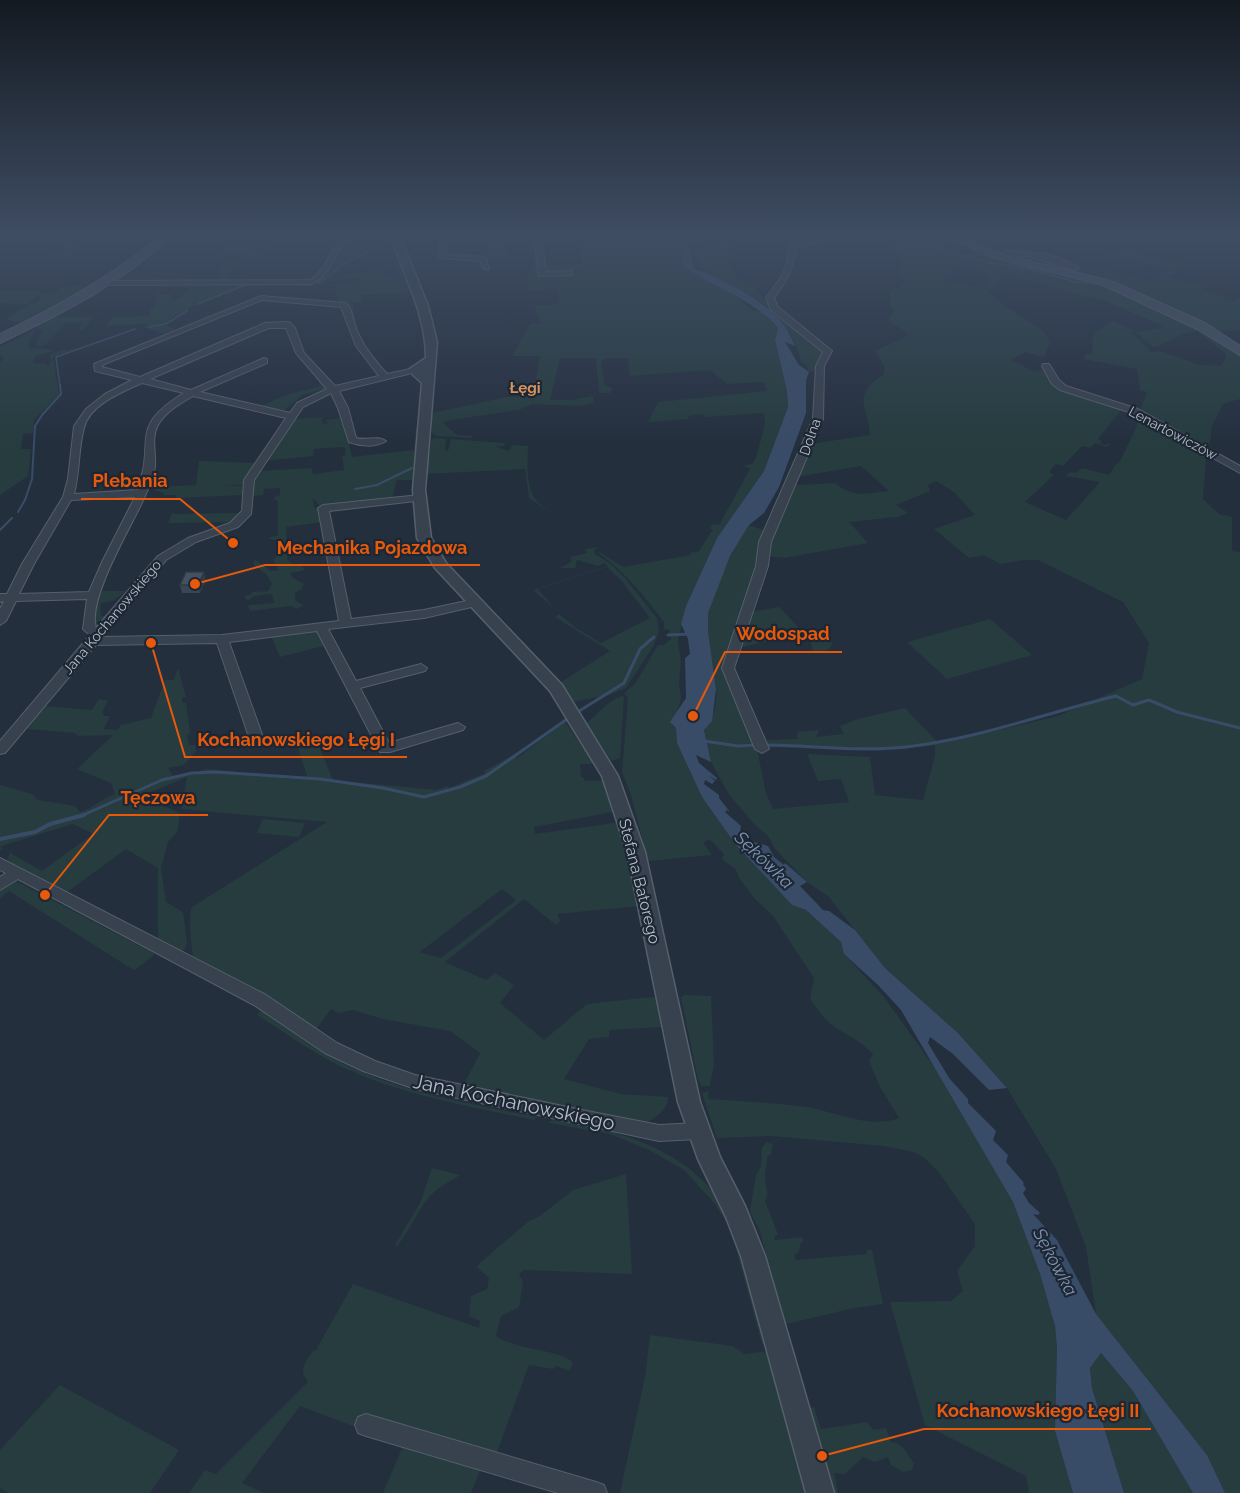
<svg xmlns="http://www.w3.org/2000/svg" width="1240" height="1493" font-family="Raleway,sans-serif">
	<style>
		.green { fill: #263c3f; fill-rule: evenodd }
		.water { fill: #394c67 }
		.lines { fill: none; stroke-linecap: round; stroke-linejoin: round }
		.stream-far3 { stroke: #394c67; stroke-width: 1.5 }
		.stream-far2 { stroke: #394c67; stroke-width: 2 }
		.stream-far1 { stroke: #394c67; stroke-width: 3 }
		.stream { stroke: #394c67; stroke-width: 4 }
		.minor-casing { stroke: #565f6c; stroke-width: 2 }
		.tertiary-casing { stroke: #565f6c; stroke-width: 3 }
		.secondary-casing { stroke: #565f6c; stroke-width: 2 }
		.minor { fill: #38414e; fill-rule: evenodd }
		.tertiary { fill: #38414e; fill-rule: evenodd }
		.secondary { fill: #465061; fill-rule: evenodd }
		.wall { fill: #3b4654 }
		.shaded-wall { fill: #303945 }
		.building { fill: #455162; stroke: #303945; stroke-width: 1.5 }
		.labels { text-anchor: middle; stroke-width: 4.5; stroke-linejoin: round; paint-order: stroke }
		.far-street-label { font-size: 14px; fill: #b4bcc9; stroke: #1d2633 }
		.far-neighbourhood-label { font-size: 15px; font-weight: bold; fill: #d59563; stroke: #1d2633 }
		.street-label { font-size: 16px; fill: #b4bcc9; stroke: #1d2633 }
		.water-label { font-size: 18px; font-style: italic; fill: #7c92b1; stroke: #1d2633 }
		.near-street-label { font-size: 20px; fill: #b4bcc9; stroke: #1d2633 }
		.leader { fill: none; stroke: #e8590c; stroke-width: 2 }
		.callout-dot { fill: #e8590c; stroke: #1d2633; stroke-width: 2 }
		.callout-label { font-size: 18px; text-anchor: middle; font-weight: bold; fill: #e8590c; stroke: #1d2633; stroke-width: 4.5; stroke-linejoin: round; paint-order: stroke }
	</style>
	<rect width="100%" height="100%" fill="#242f3e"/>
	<g class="green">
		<path d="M65 234H159L121 239 117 241 124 243 123 245 117 246H81C69 258 68 258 50 257L62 251 63 247 57 245Z"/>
		<path d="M312 234 316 235 305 238 311 242 274 243 273 247 255 248 265 260 237 261 227 281H216L227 259 245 258 243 254 228 255V253L211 255 221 252 228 244Z"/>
		<path d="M449 234H534L535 244H509L508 257H487L484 256 487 244H444Z"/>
		<path d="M540 234H703L683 243 694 273 730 292 753 311H760L778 328 775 340 787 391 788 407 764 471 717 538 686 606 678 641 681 662 679 683 681 698 673 726 676 728 677 743 702 797 736 845 792 905 806 910 841 942 844 954 884 997 945 1082 1013 1202 1040 1274 1055 1326 1057 1347 1055 1431 1073 1493H1027L1029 1491 1026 1476 925 1425 890 1302 951 1301 963 1291 957 1271 975 1246V1224L940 1174 926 1159 914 1152 884 1146 771 1136 717 1138 702 1093 709 1091 708 1099C741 1101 774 1103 807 1107 835 1112 871 1129 899 1118L880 1087 869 1061 873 1054C862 1041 845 1035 831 1024 823 1018 816 1007 810 999L814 978 773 916 755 899 739 878 735 868 725 862 722 858 724 854 709 839 703 843 712 855 648 861 631 795 622 772 628 698 624 693 635 684 658 645H664L671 639 669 630 664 629V622C644 596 626 573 600 554L598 551 623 567 691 555 690 553 699 551 713 529H710L712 524 719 525 750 469 744 466 753 463 756 458 765 424 764 413 705 417 703 414 688 416 689 419 648 422 658 402 767 391 764 382 727 384 710 370 630 376 628 358H607L601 362 604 384 613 389 610 393H599L596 358H560L550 400H571L593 396 594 403 579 406 532 404 519 410 444 421 443 423 457 435 473 436 471 438 437 436 432 433V413L507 397 533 396 540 356H512L530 324 544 323 539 320 535 305H557L560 301 556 289 528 290 527 277 535 265H538L539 275 581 273 579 270 545 272 544 266 582 264 580 241H541Z"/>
		<path d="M737 234H759L774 241 744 244 729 249 731 259 727 261 737 278 750 283 770 306 825 349 816 371 809 372 806 365 801 361C799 350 791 333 783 324 773 311 754 298 740 290 725 281 697 273 696 253L718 238Z"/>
		<path d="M829 234H890L789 244 774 240 771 235Z"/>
		<path d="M900 234H939L953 241 946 243 954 244 946 247C955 251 967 257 977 253L976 251 1105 284 1204 329 1183 334 1154 348 1137 333 1108 326 1130 331 1151 352 1160 351 1200 365 1221 366 1226 359V354L1198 332 1206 331 1240 356V399L1223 404 1212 426 1209 449 1140 411 1147 392 1140 390 1137 369 1083 359 1087 353 1092 354 1093 334 1113 321 1137 332 1165 327 1106 301 1006 275 992 287 991 291 987 287 989 277 987 272C973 271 963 263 949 265L953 270 942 276 949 283 984 288 1005 306 1043 331 1051 341 1044 357 1025 352 1011 360 1033 371 1043 370 1058 386 1123 408 1098 439 1102 441 1100 444 1106 445 1109 443 1110 445 1105 447 1095 443 1091 448 1082 446 1063 466 1056 464 1049 472 1054 475 1025 502 1066 520 1100 482 1066 476 1070 472 1076 473 1082 468 1109 475 1116 464 1119 463 1137 426V419L1144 417 1209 452 1206 459 1203 499 1219 514 1232 517V551L1240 552V1493H1225L1207 1455 1096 1314 1086 1247 1056 1169 1007 1088 958 1033 885 968 828 896 807 882 775 849 768 836 756 826 730 796 711 762 704 729C733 697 701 650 708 613 713 583 733 551 749 525L766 531 725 668 757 741 759 759 766 793 773 809 849 802 841 779 818 781 807 754 870 757 875 795 923 800 935 756V745L879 751 767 747 763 740 797 739 798 732 819 730 816 737 844 734 840 726 858 719 905 708 939 744 1058 716 1142 679 1149 643 1123 602 1038 560H1024L1000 564 984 555 969 558 934 529 975 515 954 492 936 481 928 485 930 491 896 505 908 513 897 517 849 522 868 543 784 558 767 556 766 552 794 483 798 485 835 483C855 499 865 493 889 491L861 466 797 477 810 444 870 435C868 408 851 395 883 375L885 367 875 351 907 336 908 334 888 320 895 310 890 306V292L906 283 900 271 901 256 891 246 892 236Z"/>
		<path d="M341 244 380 245 335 269H342L335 274 337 277 357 272 373 274 377 271 367 268 381 267 382 277 400 275 397 266 401 265 412 292 360 295 362 302 352 303 355 321H353L349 304 301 299 339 302 334 286 327 285 355 283 363 279 348 278 323 283 322 285 316 284Z"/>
		<path d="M1121 248 1133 249 1138 255 1182 264 1185 266 1169 277 1205 287 1202 289 1233 301 1240 298V330L1219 332 1167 305 1083 269 1105 270 1150 281 1173 269 1107 254 1119 252Z"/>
		<path d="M249 283 196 304 173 317 165 325 176 329 164 334 140 326H146L147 324 106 326 113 317 149 316 151 309 155 307 158 285 172 286 159 287 158 295 171 294 172 300 181 297 192 286 179 285Z"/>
		<path d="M73 285 89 288 24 325 6 319 29 304H34L43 296H38L39 294C58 295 58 286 73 285Z"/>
		<path d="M23 290 42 291 27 304 0 303V291Z"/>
		<path d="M53 317H93L82 331 79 328 83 323H66L45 345 37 346 36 342 42 331 35 325Z"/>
		<path d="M35 330 29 343V348L55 350 35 357 32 363 47 364V367L52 361 49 355 58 351 77 348 53 357 59 394 34 420 33 433 23 434 21 449H31L28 476 0 495V363L4 358 0 356V347Z"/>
		<path d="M322 380 328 388 302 395 285 410 279 411 259 407 289 394 321 386 318 382Z"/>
		<path d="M323 417 321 420 324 424 328 423 326 420 344 418 351 444 349 445 352 457 414 450 416 426H421L414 480H397L392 498 320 506 313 498 314 507 321 511 323 522 286 527 287 548 290 549 287 560 296 566H302L305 570 290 573 293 578 304 584 302 589 295 593V600L303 605 297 609 291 606 250 611 248 606 251 605 274 603 272 594 255 596 247 601 245 596 252 594V592L268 591 272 584 267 575 254 565 253 561 256 560 271 571 279 570 273 560 276 557 280 542 268 538 278 535V501L273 498 280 495V488L264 489 263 495 252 496 250 490 257 471 312 468 313 474 344 470 342 456 346 455 345 448 341 447 314 449 313 456 263 461 293 419Z"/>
		<path d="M437 438 446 439 445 450 448 451 451 439 505 443 504 446 496 447 509 451 512 445 528 446C528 462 525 486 536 500 542 507 552 512 558 517L529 498 525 469 426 474 431 439Z"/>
		<path d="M199 461 256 463 242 485H223L242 486 243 495 176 498V495H164V493L154 490 155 487 196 485Z"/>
		<path d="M172 513 178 514 242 513 232 522 168 523Z"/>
		<path d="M599 547 594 550 595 554 611 564 624 577 657 618 659 631 654 645 626 688 609 695 571 702 525 648 527 647 561 682 610 651 555 617 559 614 576 628 601 643 650 618 621 580 607 567 538 589 554 608 533 590 608 566 604 563 598 566 577 560 575 568H560L571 562 570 557 587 553 585 549Z"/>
		<path d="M105 579H107L102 591H126L113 601 100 603 101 616H105L98 627H94L95 599Z"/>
		<path d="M779 607 804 633 737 648 750 612Z"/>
		<path d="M990 619 1032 655 947 679 907 642Z"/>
		<path d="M828 628 832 645 828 650 813 652 808 632Z"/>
		<path d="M318 630 327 645 280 657 271 636Z"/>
		<path d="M178 668 186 697 182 698V703H186L190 733 187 735 189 745H195L196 751 184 765 168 768 173 776 185 773 188 776 206 769 308 778 295 739 314 734 333 780 436 790 448 786 449 788 485 773 484 771 513 755 517 758 565 722 594 764H580L581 777 584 778 585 781 609 780 618 811 534 827 535 834 621 822 639 906 557 914 560 921 556 925 524 899 445 962 486 980 495 973 514 985 500 1003 544 1040 587 1004 662 996 663 1027 609 1030V1037L589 1039 564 1079 621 1094 668 1097C668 1110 656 1117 646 1123L463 1086 480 1053 450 1031 383 1019 353 1010 338 1013 331 1009 315 1031 195 960C191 954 188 913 192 907L327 822 181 809 187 777 141 796 180 813 177 832 168 842 161 868 166 902 183 912 187 942 185 949 181 952 158 941V868L126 849 67 892 7 860 10 853 42 871 93 834 73 824 1 846 2 849 0 850V785L32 794 38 800 75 806 80 812C94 808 100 799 115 794L111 783 77 769 113 735 78 736 75 733 27 729 25 727 43 706 92 710 99 699 108 701 102 712 104 716H110L104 729 118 730 121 725 151 718 165 680H174ZM502 889 516 900 441 958 420 952Z"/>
		<path d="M622 696 624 697 620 758 612 761 586 723C600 714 605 702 622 696Z"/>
		<path d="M263 819 305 823 299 837 257 833Z"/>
		<path d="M14 880 155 954 135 970 132 969 9 891 0 898V888Z"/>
		<path d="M684 995 711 996 714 1063 710 1086H701L698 1079 681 998Z"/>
		<path d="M261 1011C288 1028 314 1048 342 1063 402 1093 471 1104 537 1117L534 1120C468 1106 401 1095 340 1066 311 1052 284 1032 257 1015Z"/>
		<path d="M559 1120C632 1134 702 1154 735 1227 740 1238 742 1251 745 1263 752 1288 759 1313 766 1338L762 1344 731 1230 715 1204 684 1170 651 1151 610 1134 550 1123 549 1121Z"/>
		<path d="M766 1142 773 1144 771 1155 767 1156C768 1164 765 1169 765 1176 765 1186 770 1192 765 1201L778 1234 774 1238 775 1240 801 1237 804 1240 800 1245 799 1252 794 1255 796 1260 867 1254V1250H872L883 1304 854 1308 786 1324 760 1232 750 1211 756 1175 761 1166 762 1148Z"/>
		<path d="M432 1168 460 1175C448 1183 434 1189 426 1201 415 1215 409 1232 397 1246L395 1245 420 1203Z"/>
		<path d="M626 1174 632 1274 524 1270 519 1274 523 1282 519 1307 501 1316 496 1336C519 1351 550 1348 572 1361V1366L569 1371 557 1366 553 1369 529 1365 494 1460 368 1419 353 1426 300 1406 242 1483 264 1493H189L205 1470 216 1474 308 1382C298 1370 305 1362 313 1351L316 1350 353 1284 479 1328 480 1321 469 1316 471 1296 487 1289 489 1278 477 1267 481 1262 529 1221 540 1216 573 1190Z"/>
		<path d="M650 1335 733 1346 744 1354 769 1351 809 1493H620L645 1377Z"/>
		<path d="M1101 1353 1133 1391 1193 1493H1124L1092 1388 1090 1368Z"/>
		<path d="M60 1385 179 1450 150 1493H9L0 1488V1450Z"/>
		<path d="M814 1407 821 1429 867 1422 873 1430 886 1428 891 1442C904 1443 906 1454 914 1463L912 1470 904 1472 891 1465 888 1457 875 1462 863 1457 845 1474 834 1473 838 1493H834L808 1409Z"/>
		<path d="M403 1446 481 1468 471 1493H383Z"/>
	</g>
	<path class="water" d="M719 234 688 243 694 269C719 276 768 303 784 325 788 331 792 339 795 346L785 342 799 365 809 372 806 380V413L779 487 764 513 749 525 730 556 708 613V632L716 689 712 721 704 730 711 762 696 755 699 763 717 778 716 780 709 776 715 781 712 784 705 780 704 784 719 795V798L730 812 727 810 725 812 741 826 740 832 747 840 768 846 774 857 784 865 785 863 807 882 800 886 823 910 829 911 855 930 885 968 958 1033 1007 1088 989 1090 953 1054 930 1037 928 1043 949 1078 968 1099V1103L996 1131 993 1140 1008 1155 1006 1162 1024 1183 1023 1184 1026 1189 1023 1193 1029 1203 1040 1213 1038 1215 1033 1214 1057 1240 1096 1314 1207 1455 1225 1493H1193L1133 1391 1101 1353 1090 1368 1092 1388 1124 1493H1073L1055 1431 1057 1347 1055 1326 1040 1274 1013 1202 901 1010 879 986 844 954 841 942 806 910 792 905 736 845 702 797 677 743 676 728 670 722 686 698 685 658 690 654 688 639 681 624 686 606 717 538 764 471 788 407 787 391 775 340 778 328C752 298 714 288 683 266V243L697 237 696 235Z"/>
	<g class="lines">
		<g class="stream-far3">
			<path d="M680 235 693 240"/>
			<path d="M401 237 411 234"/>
			<path d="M894 237H920L928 241V246L984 261"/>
			<path d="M986 262 1026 268 1075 282 1097 283 1121 293"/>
			<path d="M280 284 312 285"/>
			<path d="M318 284 342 265 389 241"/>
			<path d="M198 304 245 285H267"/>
			<path d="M149 327 166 324 188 310"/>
			<path d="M1229 348 1240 356"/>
			<path d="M60 387 56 357 135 329"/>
		</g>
		<g class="stream-far2">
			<path d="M355 489 377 485 412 468"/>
			<path d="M18 512 25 500 32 479 35 426 42 415 61 394 60 385"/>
			<path d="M0 530 12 518"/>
		</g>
		<g class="stream-far1">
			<path d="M668 635 690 634"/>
			<path d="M576 713 624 683 640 649 654 637"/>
			<path d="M704 741 738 746 757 745"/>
			<path d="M763 745C810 745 858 752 906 747 977 739 1046 713 1116 696L1133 705 1149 700 1177 712 1240 728"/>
			<path d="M81 816 162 780 192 773 216 772 320 779 383 788 424 797 460 787 486 776 570 717"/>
		</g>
		<path class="stream" d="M0 839 35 832 50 824 84 815"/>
		<g class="minor-casing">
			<g id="minor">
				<path d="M355 234H395C381 241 363 233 348 242 331 252 332 277 311 284L102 285 98 283 102 281 310 280C331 268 326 243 355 234Z"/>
				<path d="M444 234H451L448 239 445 254 486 257 489 269H483L480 261 438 258 440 239Z"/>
				<path d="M533 234H541L546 272 569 271H572V275L539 276Z"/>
				<path d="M869 234H900L810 244 796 248C794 269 786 281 774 298L778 307 832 351 824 366 823 419 771 542 768 566 734 668 769 749 762 753 755 749 722 668 756 566 759 542 813 419 816 366 823 352 771 310 766 298 782 276 787 262 789 245 810 240Z"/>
				<path d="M1007 251C1030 250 1060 255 1079 268L1075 270 1027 256 999 258 995 256Z"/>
				<path d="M261 296 346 303C352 308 352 317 355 325 361 344 374 359 387 374L416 368V372L339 391 348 408 356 438C366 441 378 435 386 441 375 448 360 446 349 442L338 408 331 393 303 407 254 480 251 514 238 527 196 542 166 560 102 637 222 635 339 621 318 508 323 505 420 495 424 496V500L329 511 351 619 424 610 476 599 482 603 480 605 424 618 328 629 356 681 421 664 427 668 425 671 360 688 389 743 458 723 465 727 463 730 390 752H380L317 631 229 642 264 740 262 743 257 744 250 740 217 643 96 645 5 753 0 754V741L90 635 83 629 87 599 16 601 6 621 0 625V609L4 601 0 602V594H7L22 564 63 497 68 479 74 426 86 409 105 394 132 380 95 371 94 364ZM262 300 341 307 356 346 379 376 335 386 304 353 295 328 289 322 265 323 140 377 102 367V365ZM269 328H286L296 353 327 389 297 403 290 413 200 392 267 363V359L264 358 191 390 150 379ZM142 383 184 393C126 428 157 441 137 490L74 494C80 472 78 450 84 428 89 405 122 392 142 383ZM193 396 286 418 244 480 242 511 230 523 188 538 158 556 96 628C87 598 132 526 145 496 149 487 154 476 155 466 156 453 151 437 158 425 165 412 181 403 193 396ZM135 497 102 562 89 592 19 594 34 564 71 500Z"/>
				<path d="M1043 364H1049L1059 380 1066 386 1138 409 1240 466V473L1132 413 1060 390 1052 384 1042 366Z"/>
				<path d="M0 858 266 995 337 1043 375 1061 415 1075 587 1111 659 1125 698 1123 704 1125 707 1131 704 1137 698 1139 659 1141 415 1089 363 1071 325 1053 254 1005 18 879 0 890V877L6 873 0 870Z"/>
				<path d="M366 1414 596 1482 604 1485 607 1493H558L366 1436 358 1433 355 1425 358 1417Z"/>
			</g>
		</g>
		<g class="tertiary-casing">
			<path id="tertiary" d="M390 234H399L428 306 437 342 425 490 431 538 446 563 562 685 618 776 645 852 700 1102 720 1157 745 1206 765 1256 834 1493H806L741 1256 726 1217 698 1159 678 1102 627 852 602 776 550 691 435 568 417 538 413 490 422 383 408 370 426 358C426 314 404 276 390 234Z"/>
		</g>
		<g class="secondary-casing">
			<g id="secondary">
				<path d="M163 234H175L135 267 93 295 49 319 0 343V334C58 307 113 275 163 234Z"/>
				<path d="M938 234H953L1002 254 1111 281 1205 323 1240 346V355L1197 329 1103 285 995 258Z"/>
			</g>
		</g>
		<use href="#minor" class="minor"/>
		<use href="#tertiary" class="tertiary"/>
		<use href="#secondary" class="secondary"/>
	</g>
	<path class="wall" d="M206 580 200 593H182L180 585Z"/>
	<path class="shaded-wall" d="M204 572 206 580 200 593 198 585Z"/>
	<path class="building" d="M186 572H204L198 585H180Z"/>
	<linearGradient id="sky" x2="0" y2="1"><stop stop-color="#141a22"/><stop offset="0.53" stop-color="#3f4d63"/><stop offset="1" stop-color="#3f4d63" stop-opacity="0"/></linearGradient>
	<rect width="1240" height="443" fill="url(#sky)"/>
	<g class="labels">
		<g class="far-street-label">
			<text transform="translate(1173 433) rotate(28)" y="5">Lenartowiczów</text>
			<text transform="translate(810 437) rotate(-71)" y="5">Dolna</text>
			<text transform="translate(112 617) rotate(-50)" y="5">Jana Kochanowskiego</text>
		</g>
		<g class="far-neighbourhood-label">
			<text x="525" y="393">Łęgi</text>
		</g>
		<g class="street-label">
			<text transform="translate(640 881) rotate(76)" y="6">Stefana Batorego</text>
		</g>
		<g class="water-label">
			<text transform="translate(764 860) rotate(44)" y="6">Sękówka</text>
			<text transform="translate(1055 1262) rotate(62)" y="6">Sękówka</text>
		</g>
		<g class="near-street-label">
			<text transform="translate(514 1102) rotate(12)" y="7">Jana Kochanowskiego</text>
		</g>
	</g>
	<path class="leader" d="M233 543L180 499H81M195 584L265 565H480M693 716L725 652H842M151 643L185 757H407M45 895L109 815H208M822 1456L924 1429H1151"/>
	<g class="callout-dot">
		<circle cx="233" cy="543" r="6"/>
		<circle cx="195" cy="584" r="6"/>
		<circle cx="693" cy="716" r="6"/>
		<circle cx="151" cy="643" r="6"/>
		<circle cx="45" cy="895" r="6"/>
		<circle cx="822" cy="1456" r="6"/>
	</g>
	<g class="callout-label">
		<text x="130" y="487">Plebania</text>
		<text x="372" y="554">Mechanika Pojazdowa</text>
		<text x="783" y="640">Wodospad</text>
		<text x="296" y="746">Kochanowskiego Łęgi I</text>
		<text x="158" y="804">Tęczowa</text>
		<text x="1038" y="1417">Kochanowskiego Łęgi II</text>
	</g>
</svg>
